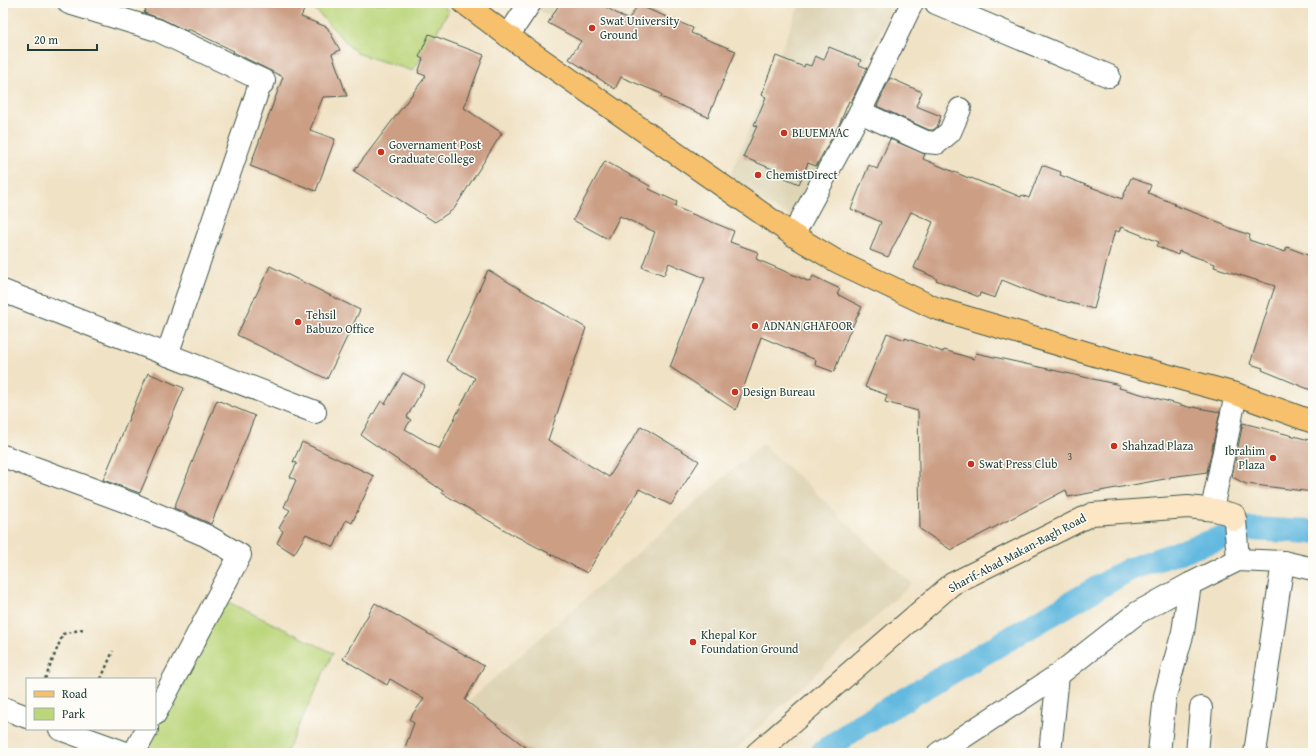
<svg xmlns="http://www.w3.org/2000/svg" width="1316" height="756" font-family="'Gentium Book Plus',serif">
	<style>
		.built { fill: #ded4b5 }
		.green { fill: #bbd67b; stroke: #6d8a58 }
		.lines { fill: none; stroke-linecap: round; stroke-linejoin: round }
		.canal { stroke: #63b9df; stroke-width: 24 }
		.building { fill: #cc9f85 }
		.street-casing { stroke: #3e564a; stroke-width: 24 }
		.secondary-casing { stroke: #3e564a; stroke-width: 24 }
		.primary-casing { stroke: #3e564a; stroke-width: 24 }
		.path { stroke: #3e564a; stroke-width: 2.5; stroke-dasharray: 3 3; stroke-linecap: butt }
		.street { stroke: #fff; stroke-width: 22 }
		.secondary { stroke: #fce6c4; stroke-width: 22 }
		.primary { stroke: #f7c06c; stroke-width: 22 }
		.poi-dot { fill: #c8321e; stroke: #fdfcf7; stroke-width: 1.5 }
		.labels { text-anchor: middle; stroke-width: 3; stroke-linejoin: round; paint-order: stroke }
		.number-label { font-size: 10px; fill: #4a5648 }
		.poi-label { font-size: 12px; fill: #1f3d34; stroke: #fdfcf7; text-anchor: start }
		.street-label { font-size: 12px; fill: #1f3d34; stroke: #fdfcf7 }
	</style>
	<rect width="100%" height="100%" fill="#fdfcf7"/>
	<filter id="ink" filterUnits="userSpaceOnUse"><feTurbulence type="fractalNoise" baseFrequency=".025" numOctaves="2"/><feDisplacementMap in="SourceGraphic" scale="8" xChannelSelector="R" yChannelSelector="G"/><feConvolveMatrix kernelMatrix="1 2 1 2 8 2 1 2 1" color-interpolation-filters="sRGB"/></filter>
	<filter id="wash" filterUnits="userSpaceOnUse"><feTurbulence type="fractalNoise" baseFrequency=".012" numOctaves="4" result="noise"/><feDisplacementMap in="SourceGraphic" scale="16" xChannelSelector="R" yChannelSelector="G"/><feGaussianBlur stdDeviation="0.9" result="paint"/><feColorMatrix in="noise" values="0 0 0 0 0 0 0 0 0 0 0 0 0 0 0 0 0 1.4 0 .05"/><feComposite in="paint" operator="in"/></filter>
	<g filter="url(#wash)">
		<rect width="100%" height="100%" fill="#f0e2c5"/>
		<g class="built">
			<path d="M528 3H634L604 52Z"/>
			<path d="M800 3H893L795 219 727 184Z"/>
			<path d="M762 444 812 489 883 558 912 583 732 753H534L468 701Z"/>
		</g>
		<g class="green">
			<path d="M309 3H439L449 11 413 71 356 53Z"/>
			<path d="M218 597 333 653 286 753H134Z"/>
		</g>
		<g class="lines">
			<path class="canal" d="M822 753 860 725 1130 569 1247 529 1313 532"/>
		</g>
		<g id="blocks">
			<g class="building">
				<path d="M148 3H307L301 17 327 27 340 50 332 54 347 96 323 97 310 130 335 139 316 191 250 166 283 77 233 52 234 51 188 29 187 31 162 19 144 13Z"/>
				<path d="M560 3H599L628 20 638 5 693 28 691 33 736 51 708 117 661 97 662 94 621 77 615 89 569 59 581 41 548 23Z"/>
				<path d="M429 34 484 55 464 108 502 133 454 209 435 222 354 171 426 76 418 73 423 59 419 57Z"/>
				<path d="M829 47 861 60 859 65 867 68 851 102 849 101 839 125 816 166 808 163 799 184 774 173 775 170 743 157 757 126 754 125 766 97 761 95 776 56 804 67 805 64 811 66 815 56 824 60Z"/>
				<path d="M890 78 922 92 916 106 941 116 937 127 933 130H929L877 106Z"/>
				<path d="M890 139 925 154 923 159 971 179V178L991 186V185L1021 197 1022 195 1029 198 1042 165 1061 172 1060 175 1122 199 1131 178 1151 185 1148 193 1175 204 1174 205 1224 224V226L1250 235 1249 240 1285 252 1287 247 1313 257V391L1262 370 1263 368 1250 364 1275 286 1214 267 1215 264 1179 251 1178 255 1157 246 1159 242 1121 227 1119 232 1115 230 1094 309 1039 295 1002 280 995 298 980 293 979 297 936 280V278L914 268 933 222 911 212 888 257 870 250 881 222 851 209 869 165 877 169Z"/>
				<path d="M605 161 650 186 649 189 677 202 675 207 734 231 730 242 758 252 756 259 810 282 813 276 840 289 837 294 862 307 849 333 834 372 815 365 816 360 761 337 736 410 670 367 705 278 669 263 664 275 642 267 655 232 620 216 608 239 573 220Z"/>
				<path d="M270 266 360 310 327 379 237 335Z"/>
				<path d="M488 270 586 328 548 440 609 477 641 426 699 461 671 505 639 489 587 573 510 533 442 493 443 491 361 435 381 401 385 404 403 373 425 385 407 417 411 420 405 429 439 449 475 378 446 361Z"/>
				<path d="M887 333 905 340V338L943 352 944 350 974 359 976 353 1120 385 1119 388 1192 408 1193 407 1220 412 1207 472 1170 477V478L1068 497 1066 490 951 550 920 529 918 411 885 402 887 395 865 387Z"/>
				<path d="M148 373 184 388 140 493 103 480Z"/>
				<path d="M217 400 255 416 211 524 174 508Z"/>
				<path d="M1243 423 1313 441V492L1246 484 1232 477Z"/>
				<path d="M302 442 374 476 352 523 346 520 334 547 306 534 294 554 277 543 283 531 279 528 290 510 284 507 296 480 290 477 297 463 293 462Z"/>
				<path d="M375 603 484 666 465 700 533 753H403L414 723 409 719 424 699 390 679 387 685 343 659Z"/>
			</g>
		</g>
	</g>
	<g filter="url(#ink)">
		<use href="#blocks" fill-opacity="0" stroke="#3e564a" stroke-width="1"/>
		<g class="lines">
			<g class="street-casing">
				<g id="street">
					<path d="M69 3 157 30 264 81 258 90 167 355"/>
					<path d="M936 3 1109 76"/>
					<path d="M508 36 530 3"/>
					<path d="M860 112 926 142 937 143 950 132 960 109"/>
					<path d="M793 235 860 112 912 3"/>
					<path d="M3 291 315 412"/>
					<path d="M3 456 135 505 207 536 240 555 155 714"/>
					<path d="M1212 509 1236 394"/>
					<path d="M1235 520 1238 560"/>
					<path d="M3 708 27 717"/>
					<path d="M60 729 126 753"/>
					<path d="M134 753 147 729"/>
					<path d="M939 753 1058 675 1137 613 1190 584 1238 560 1283 562 1313 569"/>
					<path d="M1050 753 1058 675"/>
					<path d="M1159 753 1165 696 1183 632 1190 584"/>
					<path d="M1197 753 1201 708"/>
					<path d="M1255 753 1283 562"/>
				</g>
			</g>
			<g class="secondary-casing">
				<path id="secondary" d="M757 753 952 584 1092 514 1188 507 1215 510 1234 515 1235 520"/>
			</g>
			<g class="primary-casing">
				<path id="primary" d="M464 3 508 36 793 235 838 262 935 308 1108 359 1236 394 1313 422"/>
			</g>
			<g class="path">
				<path d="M3 542 6 536"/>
				<path d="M45 679 63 634 83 629"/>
				<path d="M101 679 113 651"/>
			</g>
			<use href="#street" class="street"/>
			<use href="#secondary" class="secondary"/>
			<use href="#primary" class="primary"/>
		</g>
	</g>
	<g class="poi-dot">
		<circle cx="592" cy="28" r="4"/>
		<circle cx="784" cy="133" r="4"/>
		<circle cx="381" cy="152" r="4"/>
		<circle cx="758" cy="175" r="4"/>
		<circle cx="298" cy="322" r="4"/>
		<circle cx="755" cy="326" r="4"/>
		<circle cx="735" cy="392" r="4"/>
		<circle cx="1114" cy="446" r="4"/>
		<circle cx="1273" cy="458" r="4"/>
		<circle cx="971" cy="464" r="4"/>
		<circle cx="693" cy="642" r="4"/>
	</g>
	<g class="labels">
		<g class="number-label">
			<text x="1070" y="460">3</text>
		</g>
		<g class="poi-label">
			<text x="600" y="25">Swat University<tspan x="600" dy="14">Ground</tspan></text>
			<text x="792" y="137">BLUEMAAC</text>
			<text x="389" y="149">Governament Post<tspan x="389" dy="14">Graduate College</tspan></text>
			<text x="766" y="179">ChemistDirect</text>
			<text x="306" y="319">Tehsil<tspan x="306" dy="14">Babuzo Office</tspan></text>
			<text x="763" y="330">ADNAN GHAFOOR</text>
			<text x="743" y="396">Design Bureau</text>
			<text x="1122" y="450">Shahzad Plaza</text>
			<text x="1265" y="455" text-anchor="end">Ibrahim<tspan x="1265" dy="14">Plaza</tspan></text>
			<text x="979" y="468">Swat Press Club</text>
			<text x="701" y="639">Khepal Kor<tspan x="701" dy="14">Foundation Ground</tspan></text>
		</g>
		<g class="street-label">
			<text transform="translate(1017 553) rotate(-28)" y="4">Sharif-Abad Makan-Bagh Road</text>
		</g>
	</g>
	<rect width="1316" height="756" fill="none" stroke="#fdfcf7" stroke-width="16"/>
	<rect x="26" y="678" width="130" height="52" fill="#fdfcf7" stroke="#a4b0a9"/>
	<rect x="34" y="691" width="20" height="6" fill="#f7c06c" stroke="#a4b0a9"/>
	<text x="62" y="698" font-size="12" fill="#1f3d34">Road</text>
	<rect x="34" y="708" width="20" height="12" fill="#bbd67b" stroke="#a4b0a9"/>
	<text x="62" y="718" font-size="12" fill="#1f3d34">Park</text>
	<path d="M28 44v6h69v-6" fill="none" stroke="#1f3d34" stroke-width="2"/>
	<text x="34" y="44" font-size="12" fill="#1f3d34" stroke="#fdfcf7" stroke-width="3" paint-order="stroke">20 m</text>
</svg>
